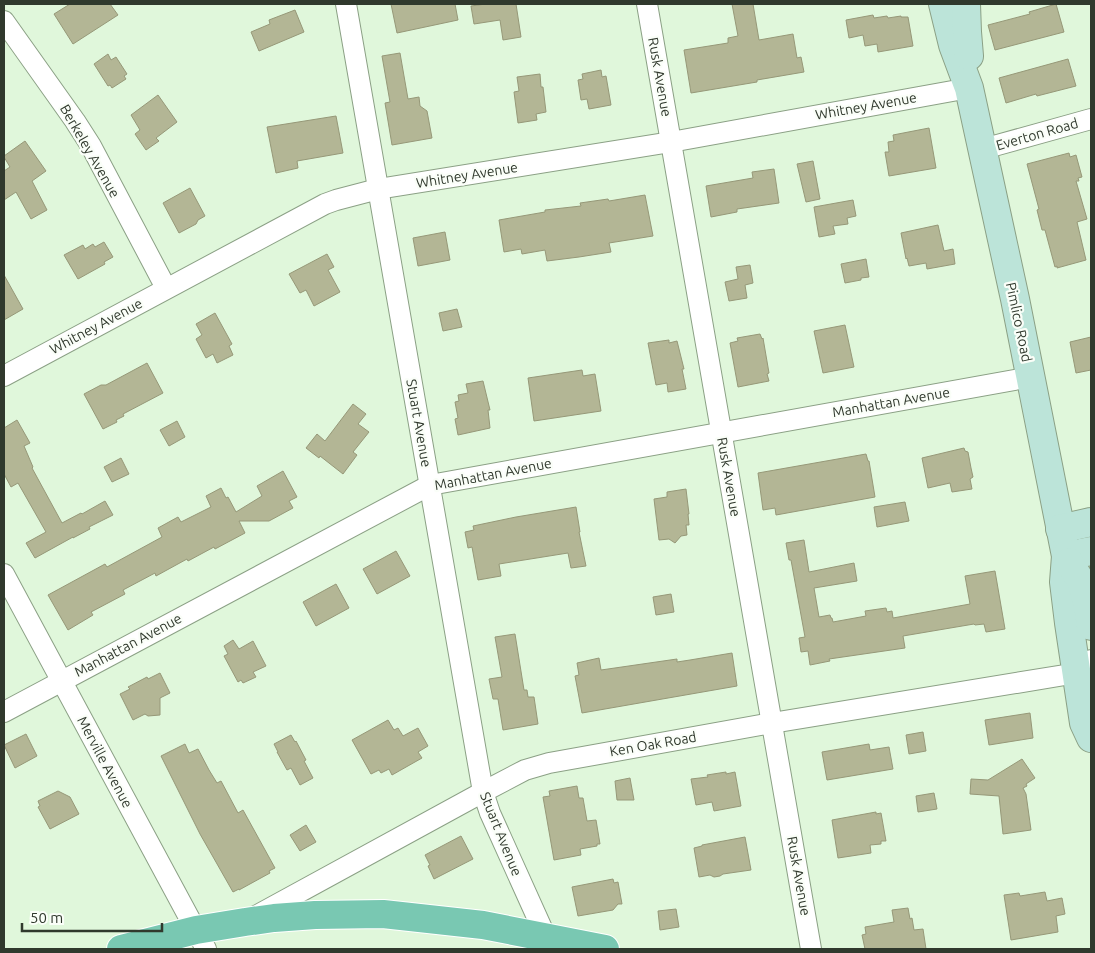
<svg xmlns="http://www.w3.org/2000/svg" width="1095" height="953" font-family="Ubuntu,sans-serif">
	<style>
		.building { fill: #b3b695; stroke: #969878 }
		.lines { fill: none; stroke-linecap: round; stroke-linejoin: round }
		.street-casing { stroke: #8ba085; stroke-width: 22 }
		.secondary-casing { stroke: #8ba085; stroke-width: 30 }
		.primary-casing { stroke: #fff; stroke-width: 30 }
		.street { stroke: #fff; stroke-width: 20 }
		.secondary { stroke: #bce4d9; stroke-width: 28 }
		.primary { stroke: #79c8b2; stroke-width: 28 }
		.labels { text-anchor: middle; stroke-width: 4.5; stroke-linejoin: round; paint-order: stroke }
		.street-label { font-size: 14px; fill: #30392d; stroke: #fafef8 }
	</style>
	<rect width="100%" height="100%" fill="#e0f7db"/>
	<g class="building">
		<path d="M70 4H110L118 15 73 44 54 14Z"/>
		<path d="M391 4H455L458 20 397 33Z"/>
		<path d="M486 4H516L521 37 503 40 500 20 474 24 471 6Z"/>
		<path d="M732 4H753L759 40 793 34 797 58 801 57 804 72 757 80V82L691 93 684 50 728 43V38L738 36Z"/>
		<path d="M1056 4 1064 32 995 50 988 25 1030 14 1029 12Z"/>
		<path d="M295 10 304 32 259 51 251 32 270 24 269 20Z"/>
		<path d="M873 15 874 18 887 16 888 18 901 16V17H908L913 46 878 52 877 44 865 46 863 35 849 38 846 20Z"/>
		<path d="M400 53 408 99 419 97 420 106 427 111 432 138 392 145 385 103 390 102 382 56Z"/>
		<path d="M108 54 111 60 116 57 127 74 124 76 126 79 112 88 110 85 108 86 94 64Z"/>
		<path d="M1068 59 1076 86 1037 96 1036 94 1006 103 999 78Z"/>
		<path d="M601 70 602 77 606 76 611 105 589 109 587 99 581 100 578 80 583 79 582 74Z"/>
		<path d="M540 74 541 87H543L546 112 536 114 537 120 518 123 514 92 519 91 517 77Z"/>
		<path d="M158 95 177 122 156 138 159 141 146 150 135 134 140 130 131 115Z"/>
		<path d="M336 116 343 153 297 161 298 168 276 173 267 127Z"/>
		<path d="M929 128 936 168 889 176 885 152H889L888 142 894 141 893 135Z"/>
		<path d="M25 141 46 171 32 181 47 210 31 219 16 192 4 200V171L10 167 4 157V156Z"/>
		<path d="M1069 153 1070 157 1076 155 1082 177 1078 178 1079 181H1076L1087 219 1077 222 1086 260 1057 268V266L1055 267 1045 230H1042L1037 210 1039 209 1027 164Z"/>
		<path d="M813 161 820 199 806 202 797 164Z"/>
		<path d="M774 169 779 203 737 209V212L711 217 706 186 753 178 752 172Z"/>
		<path d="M190 188 205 216 198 220 196 224 179 233 163 203Z"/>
		<path d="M645 195 653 236 609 243 611 252 579 257 547 261 545 250 522 254 521 249 504 252 499 220 545 212V210L581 206 580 203 608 199 609 201Z"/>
		<path d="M853 200 856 216 847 218 848 224 833 226 835 234 819 237 814 207Z"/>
		<path d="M938 225 944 251 953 249 955 264 927 269 926 263 909 266 907 258 906 259 901 233Z"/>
		<path d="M445 232 450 260 418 266 413 238Z"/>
		<path d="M104 242 113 257 104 262 105 264 78 279 64 255 83 245 85 249 93 244 95 247Z"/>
		<path d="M327 254 334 267 328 270 340 292 314 306 306 290 300 293 289 274Z"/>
		<path d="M866 259 869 277 861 278V280L845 283 841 264Z"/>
		<path d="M750 265 753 283 745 285 747 298 729 301 725 282 738 279 736 267Z"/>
		<path d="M4 275 23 309 4 320Z"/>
		<path d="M457 309 462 327 443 331 439 313Z"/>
		<path d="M215 313 232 344 229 346 233 355 217 363 213 354 206 358 196 339 202 335 196 324Z"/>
		<path d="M845 325 854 367 823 373 814 331Z"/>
		<path d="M760 334 762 339 763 338 769 373 767 374 769 381 738 387 730 343 738 341 737 338Z"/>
		<path d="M1091 337V370L1076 373 1070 342Z"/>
		<path d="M669 340V343L677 341 684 369H682L686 389 668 392 667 383 656 385 648 343Z"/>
		<path d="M147 363 163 393 123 414 124 416 116 420 117 422 103 429 84 394 101 385H106Z"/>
		<path d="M582 370 583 376 595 374 601 411 534 421 528 378Z"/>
		<path d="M483 381 490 410H488L490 428 458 435 455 419 458 418 455 402 459 401 458 395 468 393 466 384Z"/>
		<path d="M353 404 366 414 358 424 369 432 353 452 357 455 343 474 320 456 319 458 306 448 317 434 325 441Z"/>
		<path d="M17 420 30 443 24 446 33 467 32 468 62 523 81 513 82 514 105 501 113 515 89 527 90 529 73 538V537L35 558 26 543 46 532 18 483 11 487 4 474V428Z"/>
		<path d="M177 421 185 437 169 446 160 430Z"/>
		<path d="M964 448 965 451 968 452 971 468 973 477 970 479 972 489 952 492 950 483 928 488 922 458Z"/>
		<path d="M866 454 868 461H869L875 497 776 515 775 508 763 510 758 473Z"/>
		<path d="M121 458 129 474 112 482 104 467Z"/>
		<path d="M283 471 297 497 289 501 293 508 269 521H239L245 533 215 549 214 547 188 561 187 559 156 576 155 573 123 590 125 594 91 612 93 615 68 630 48 595 105 564 107 567 162 537 158 528 178 517 181 522 211 507 206 496 221 488 226 498 228 497 236 512 262 496 257 486Z"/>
		<path d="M686 489 689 514H688L689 525H686L687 535 681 536 675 543 669 539 659 540 654 499 667 497V492Z"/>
		<path d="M905 502 909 521 877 527 874 507Z"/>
		<path d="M576 507 580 532H579L586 566 571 568 568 553 499 564 501 576 478 580 472 547 468 548 465 532 474 530 473 526 516 517Z"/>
		<path d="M804 540 809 572 854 563 857 581 814 588 819 617 830 615 831 618H832L833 622 866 616 865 611 886 608 887 612 892 611 893 618 970 604 965 576 995 571 1005 629 986 632 984 624 975 625 974 624 903 636 905 648 829 659 830 661 810 665 808 651 801 652 799 638 805 637 791 560H789L786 543Z"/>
		<path d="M396 551 410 576 377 594 363 569Z"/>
		<path d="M336 584 349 608 316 626 303 602Z"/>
		<path d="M671 594 674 612 656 615 653 597Z"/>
		<path d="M515 634 524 690H527L528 697H534L538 724 503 730 498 699H493L489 679 502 677 495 637Z"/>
		<path d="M233 640 239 649 253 641 266 666 253 672 256 677 243 683 241 680 238 682 224 656 228 654 224 646Z"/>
		<path d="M732 653 737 686 582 713 575 676 579 675 577 663 599 658 601 670 677 659V662L690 660Z"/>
		<path d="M160 673 170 693 160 698V715L148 716 145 714 133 720 120 694 130 689 128 687 147 677 148 679Z"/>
		<path d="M1030 713 1033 738 989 745 985 720Z"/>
		<path d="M388 720 394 730 398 728 403 736 418 728 428 746 418 752 422 758 392 775 389 769 381 773 379 770 371 774 352 740Z"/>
		<path d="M923 732 926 751 909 754 906 735Z"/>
		<path d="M26 734 37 756 15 768 4 745Z"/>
		<path d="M291 735 295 742 296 741 306 760 304 761 313 778 300 785 291 768 287 770 277 752H278L274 744Z"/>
		<path d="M185 744 189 753 198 749 209 770 217 783 221 781 238 813 243 810 275 868 269 871 270 873 239 890V889L233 892 200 834 161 756Z"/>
		<path d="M869 744 870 750 889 747 893 769 827 780 822 752Z"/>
		<path d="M1022 759 1035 778 1026 784 1027 786 1023 788 1026 794 1031 830 1003 834 999 796 970 794 971 779 988 780Z"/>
		<path d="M726 772V774L735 772 741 806 714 811 712 802 696 805 691 779 708 777 707 775Z"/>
		<path d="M630 778 634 800H617L615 781Z"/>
		<path d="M577 786 579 798H583L587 821 596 820 600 844H597V846L580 849 581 855 554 860 543 797 550 796 549 791Z"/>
		<path d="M58 791 70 797 79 814 50 829 38 807 40 806 38 801Z"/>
		<path d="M934 793 937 809 918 812 916 796Z"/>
		<path d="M876 812V814L881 813 886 841H881V844L870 845 871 853 838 858 832 820Z"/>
		<path d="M306 825 316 842 300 851 290 835Z"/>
		<path d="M461 836 473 859 434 879 428 866 430 865 425 855Z"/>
		<path d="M745 837 751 870 723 874 720 876 714 877 710 875 699 877 694 848 702 846V845Z"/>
		<path d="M613 879 614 883 618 882 622 904H618L613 910 578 916 572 887Z"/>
		<path d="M1045 892 1047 901 1062 898 1065 914 1056 916 1058 932 1011 940 1004 895 1019 893 1020 896Z"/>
		<path d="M908 908 910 919 912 918 914 930 923 929 926 949H865L862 935 866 934 865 927 894 922 892 910Z"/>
		<path d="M676 909 679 927 660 930 658 911Z"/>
	</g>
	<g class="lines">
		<g class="street-casing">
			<g id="street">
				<path d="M346 4 483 792 490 813 550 946"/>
				<path d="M647 4 811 949"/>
				<path d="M4 21 75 121 91 146 166 288"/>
				<path d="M983 149 1091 119"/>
				<path d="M4 376 325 204 336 200 378 189 671 142 969 88"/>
				<path d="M4 574 206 949"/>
				<path d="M4 712 430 485 1031 377"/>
				<path d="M254 917 483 792 525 770 549 763 772 723 1077 673 1091 660"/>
			</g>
		</g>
		<g class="secondary-casing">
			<g id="secondary">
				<path d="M943 4 953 45 969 88 1015 299 1066 556 1064 582 1069 623 1084 723 1091 738"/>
				<path d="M966 4 967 32 969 56"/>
				<path d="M1060 529 1091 522"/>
				<path d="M1066 556 1091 551"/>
				<path d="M1069 562 1082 583 1088 605 1091 626"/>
			</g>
		</g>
		<g class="primary-casing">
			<path id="primary" d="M121 949 196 930 245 922 274 918 315 915 383 914 483 925 605 949"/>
		</g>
		<use href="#street" class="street"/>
		<use href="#secondary" class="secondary"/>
		<use href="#primary" class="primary"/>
	</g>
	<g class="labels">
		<g class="street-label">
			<text transform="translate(660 77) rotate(80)" y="5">Rusk Avenue</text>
			<text transform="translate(866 106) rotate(-10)" y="5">Whitney Avenue</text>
			<text transform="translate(1037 134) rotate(-16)" y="5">Everton Road</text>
			<text transform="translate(90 151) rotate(60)" y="5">Berkeley Avenue</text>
			<text transform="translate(467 175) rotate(-9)" y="5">Whitney Avenue</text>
			<text transform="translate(1019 322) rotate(78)" y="5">Pimlico Road</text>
			<text transform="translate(96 326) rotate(-28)" y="5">Whitney Avenue</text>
			<text transform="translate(891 402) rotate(-10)" y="5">Manhattan Avenue</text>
			<text transform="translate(419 423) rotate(80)" y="5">Stuart Avenue</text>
			<text transform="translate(493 474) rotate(-11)" y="5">Manhattan Avenue</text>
			<text transform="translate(729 477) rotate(80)" y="5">Rusk Avenue</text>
			<text transform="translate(128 645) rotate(-28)" y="5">Manhattan Avenue</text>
			<text transform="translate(653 744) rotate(-10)" y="5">Ken Oak Road</text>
			<text transform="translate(105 762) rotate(62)" y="5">Merville Avenue</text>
			<text transform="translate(501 834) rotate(68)" y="5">Stuart Avenue</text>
			<text transform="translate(799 876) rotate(80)" y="5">Rusk Avenue</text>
		</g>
	</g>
	<rect width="1095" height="953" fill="none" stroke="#30392d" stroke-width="10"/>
	<path d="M22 923v8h140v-8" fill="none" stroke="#30392d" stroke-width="2.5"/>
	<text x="30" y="923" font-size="15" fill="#30392d" stroke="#fafef8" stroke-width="4" paint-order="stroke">50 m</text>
</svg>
